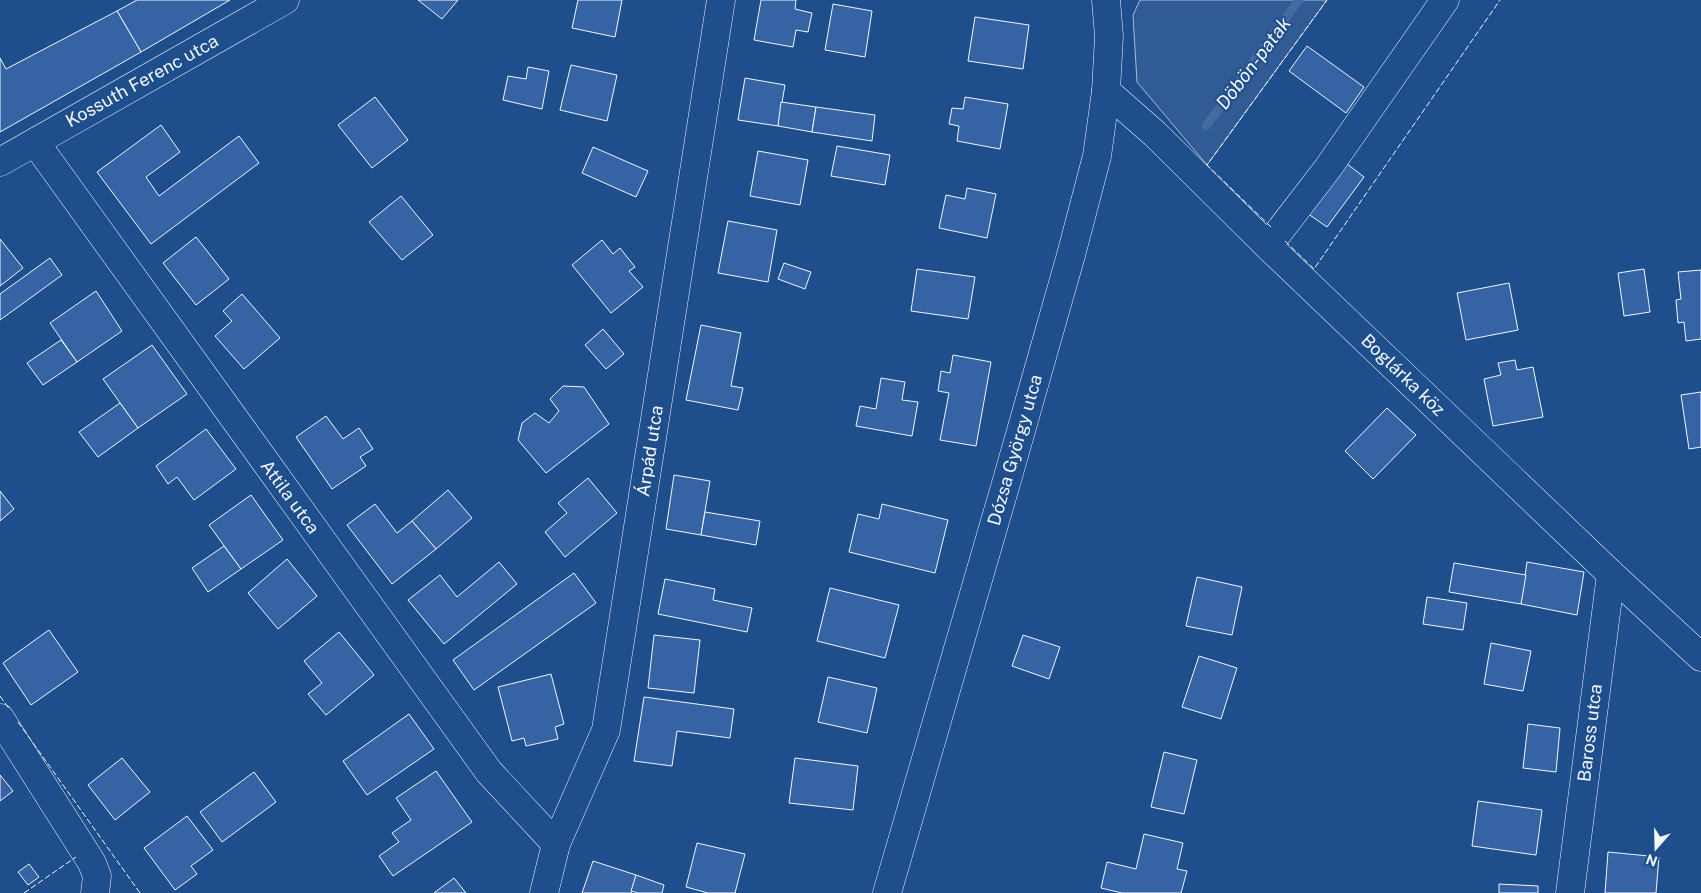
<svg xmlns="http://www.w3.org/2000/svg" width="1701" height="893" font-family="'Public Sans',sans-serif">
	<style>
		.built { fill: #305b95; stroke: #a8bbd7 }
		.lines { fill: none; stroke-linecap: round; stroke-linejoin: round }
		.stream { stroke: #446ba0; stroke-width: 9 }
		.building { fill: #3563a3; stroke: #f2f6ff }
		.minor-casing { stroke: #f2f6ff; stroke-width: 29 }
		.major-casing { stroke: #f2f6ff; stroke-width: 29 }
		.minor { stroke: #1f4e8c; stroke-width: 28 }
		.major { stroke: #1f4e8c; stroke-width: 28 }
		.fence { stroke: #f2f6ff; stroke-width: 1; stroke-dasharray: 6 2.5; stroke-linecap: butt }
		.labels { text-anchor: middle; stroke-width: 4; stroke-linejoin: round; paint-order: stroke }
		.street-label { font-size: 18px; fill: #f2f6ff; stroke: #1f4e8c }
		.water-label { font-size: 19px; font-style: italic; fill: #f2f6ff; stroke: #1f4e8c }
	</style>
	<rect width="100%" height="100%" fill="#1f4e8c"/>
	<path class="built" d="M1140 0H1327L1207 165 1137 82 1133 15Z"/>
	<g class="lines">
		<path class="stream" d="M1206 126 1299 0"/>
	</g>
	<g class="building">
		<path d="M137 0H230L141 52 117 11Z"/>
		<path d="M418 0H458L442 19Z"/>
		<path d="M578 0H622L615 37 572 28Z"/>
		<path d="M761 0H796L795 9 812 13 808 32 796 30 793 47 754 40Z"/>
		<path d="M833 4 872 11 865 57 825 50Z"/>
		<path d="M117 11 141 52 0 132V58L6 69Z"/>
		<path d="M975 17 1029 25 1023 69 968 61Z"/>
		<path d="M1307 46 1364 87 1346 113 1289 71Z"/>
		<path d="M571 65 617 75 607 121 560 110Z"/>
		<path d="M528 67 549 71 542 109 503 100 508 76 526 79Z"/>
		<path d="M745 78 785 85 778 126 738 120Z"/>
		<path d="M375 97 408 140 372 168 338 125Z"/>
		<path d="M965 97 1008 104 1000 149 957 141 959 126 949 124 952 108 963 109Z"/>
		<path d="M781 102 816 107 812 132 778 126Z"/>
		<path d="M816 107 875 115 872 141 812 132Z"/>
		<path d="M161 125 180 152 146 177 159 196 239 136 259 163 151 244 97 172Z"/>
		<path d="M837 146 890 155 885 185 831 176Z"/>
		<path d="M593 147 648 171 636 197 582 173Z"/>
		<path d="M758 151 808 160 800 205 750 196Z"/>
		<path d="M1342 160 1364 177 1327 227 1304 211Z"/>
		<path d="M967 188 996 194 987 238 939 228 946 195 965 199Z"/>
		<path d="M401 196 433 235 402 260 369 222Z"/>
		<path d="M728 221 777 230 768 282 718 273Z"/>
		<path d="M196 237 229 279 196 305 163 263Z"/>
		<path d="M0 239 23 268 0 286Z"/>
		<path d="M602 240 613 254 620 248 635 267 629 271 643 287 611 313 572 265Z"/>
		<path d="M50 258 62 275 0 320V294Z"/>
		<path d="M784 263 811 272 805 289 778 279Z"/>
		<path d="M917 269 975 277 968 319 911 311Z"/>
		<path d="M1644 269 1650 312 1624 316 1618 273Z"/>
		<path d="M1701 270V339L1686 341 1684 322 1678 323 1676 300 1681 299 1678 272Z"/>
		<path d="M1509 283 1518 330 1466 340 1457 293Z"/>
		<path d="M96 291 122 331 77 362 50 323Z"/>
		<path d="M242 294 280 338 244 369 215 336 232 321 223 311Z"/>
		<path d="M701 325 741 333 731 386 743 388 738 410 686 400Z"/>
		<path d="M603 329 624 354 606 369 585 345Z"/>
		<path d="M61 340 77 362 43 385 27 363Z"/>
		<path d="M152 345 187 394 138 428 103 379Z"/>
		<path d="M953 355 991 362 976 446 940 440 949 393 938 391 941 371 950 373Z"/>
		<path d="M1515 360 1517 370 1533 367 1543 417 1493 426 1484 379 1501 375 1498 363Z"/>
		<path d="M881 378 905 382 902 400 918 402 912 436 856 426 860 406 876 409Z"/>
		<path d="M563 386 584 387 609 424 546 473 518 440 522 423 535 413 549 423 559 411 550 399Z"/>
		<path d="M1701 392V447L1689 449 1681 395Z"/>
		<path d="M120 403 138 428 98 457 79 432Z"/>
		<path d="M1387 408 1416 435 1373 479 1345 451Z"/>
		<path d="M326 416 343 439 359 428 373 449 360 457 366 466 332 489 296 437Z"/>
		<path d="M206 429 236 469 194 500 177 477 168 484 156 466Z"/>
		<path d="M674 475 710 481 701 535 666 529Z"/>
		<path d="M588 478 617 513 565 557 545 532 567 513 558 503Z"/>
		<path d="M448 490 472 518 436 549 412 521Z"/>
		<path d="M0 491 14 509 0 521Z"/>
		<path d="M251 495 283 540 241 569 209 525Z"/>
		<path d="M375 504 397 533 412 521 436 549 392 584 347 525Z"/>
		<path d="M882 504 948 520 935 573 849 552 858 514 879 519Z"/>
		<path d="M705 512 760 521 756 545 701 535Z"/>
		<path d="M224 546 241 569 208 592 192 568Z"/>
		<path d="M287 559 317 596 278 629 248 593Z"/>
		<path d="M499 562 517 584 444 644 408 600 440 575 457 597Z"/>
		<path d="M1527 562 1584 572 1577 615 1521 604Z"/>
		<path d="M1454 563 1526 575 1521 604 1449 592Z"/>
		<path d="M574 573 596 603 474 690 453 660Z"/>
		<path d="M1197 577 1242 587 1232 635 1186 626Z"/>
		<path d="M665 579 715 589 713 600 752 608 747 632 658 614Z"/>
		<path d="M830 588 899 605 885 658 817 641Z"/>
		<path d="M1427 597 1467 603 1463 630 1423 624Z"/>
		<path d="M49 630 78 672 31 705 3 663Z"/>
		<path d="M339 632 374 675 326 715 308 694 322 683 304 661Z"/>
		<path d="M654 635 700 640 694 693 648 688Z"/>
		<path d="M1023 635 1060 647 1049 679 1012 666Z"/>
		<path d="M1491 643 1531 651 1523 691 1484 684Z"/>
		<path d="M1199 656 1237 668 1221 719 1182 707Z"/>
		<path d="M551 674 564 724 555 727 558 739 526 746 524 738 512 741 498 687Z"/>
		<path d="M828 677 877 688 867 733 818 722Z"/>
		<path d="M644 697 734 709 730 738 677 731 672 766 634 761Z"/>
		<path d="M409 714 434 749 367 795 343 761Z"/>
		<path d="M1528 724 1560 728 1556 772 1523 768Z"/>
		<path d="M1164 752 1197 760 1184 814 1151 807Z"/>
		<path d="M122 758 150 792 115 820 88 785Z"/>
		<path d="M795 758 858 766 853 810 789 803Z"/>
		<path d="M436 771 472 822 393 876 379 856 399 842 392 833 411 820 396 798Z"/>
		<path d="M254 772 276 802 222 842 200 812Z"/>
		<path d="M0 775 13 791 0 801Z"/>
		<path d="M1478 801 1542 810 1536 855 1472 846Z"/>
		<path d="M187 816 213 850 191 866 197 874 175 890 144 848Z"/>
		<path d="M1144 834 1183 843 1177 869 1187 871 1181 893H1122L1101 888 1107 862 1136 869Z"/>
		<path d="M697 843 745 854 735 893H708L686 887Z"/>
		<path d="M1608 852 1659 857 1656 893H1605Z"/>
		<path d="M593 861 636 875 631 893H582Z"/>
		<path d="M29 864 39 877 28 885 18 872Z"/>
		<path d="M636 875 664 885 662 893H638L631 891Z"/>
		<path d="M454 878 466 893H434Z"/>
		<path d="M1499 884 1538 886V893H1499Z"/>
	</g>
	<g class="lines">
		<g class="minor-casing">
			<g id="minor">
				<path d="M1106 91 1155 134 1269 247 1611 574 1701 657"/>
				<path d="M35 142 489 772 556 844"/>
				<path d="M0 162 285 0"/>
				<path d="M1278 233 1328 168 1445 0"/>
				<path d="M0 718 92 863 97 876 95 893"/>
				<path d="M544 893 556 844 606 730 721 0"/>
				<path d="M1570 893 1611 574"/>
			</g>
		</g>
		<g class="major-casing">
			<path id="major" d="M887 893 1007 480 1071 255 1097 156 1106 91 1109 36 1106 0"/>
		</g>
		<use href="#minor" class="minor"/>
		<use href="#major" class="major"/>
		<g class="fence">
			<path d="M1271 227 1207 165 1327 0"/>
			<path d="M1285 241 1314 269 1500 0"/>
			<path d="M0 696 10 710"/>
			<path d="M18 722 140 893"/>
			<path d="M24 893 76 857"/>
		</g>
	</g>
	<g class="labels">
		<g class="street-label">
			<text transform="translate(142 81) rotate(-29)" y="6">Kossuth Ferenc utca</text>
			<text transform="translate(1403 375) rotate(44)" y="6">Boglárka köz</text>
			<text transform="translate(1015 450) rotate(-74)" y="6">Dózsa György utca</text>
			<text transform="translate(650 451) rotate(-81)" y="6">Árpád utca</text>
			<text transform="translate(290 497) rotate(54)" y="6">Attila utca</text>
			<text transform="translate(1590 733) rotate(-83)" y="6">Baross utca</text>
		</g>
		<g class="water-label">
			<text transform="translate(1253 63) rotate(-53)" y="7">Döbön-patak</text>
		</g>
	</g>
	<g transform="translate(1656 848) rotate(200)" stroke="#1f4e8c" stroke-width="4" paint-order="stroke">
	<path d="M0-4L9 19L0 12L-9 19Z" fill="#f2f6ff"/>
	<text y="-8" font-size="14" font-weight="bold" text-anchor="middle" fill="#f2f6ff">N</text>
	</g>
</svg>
